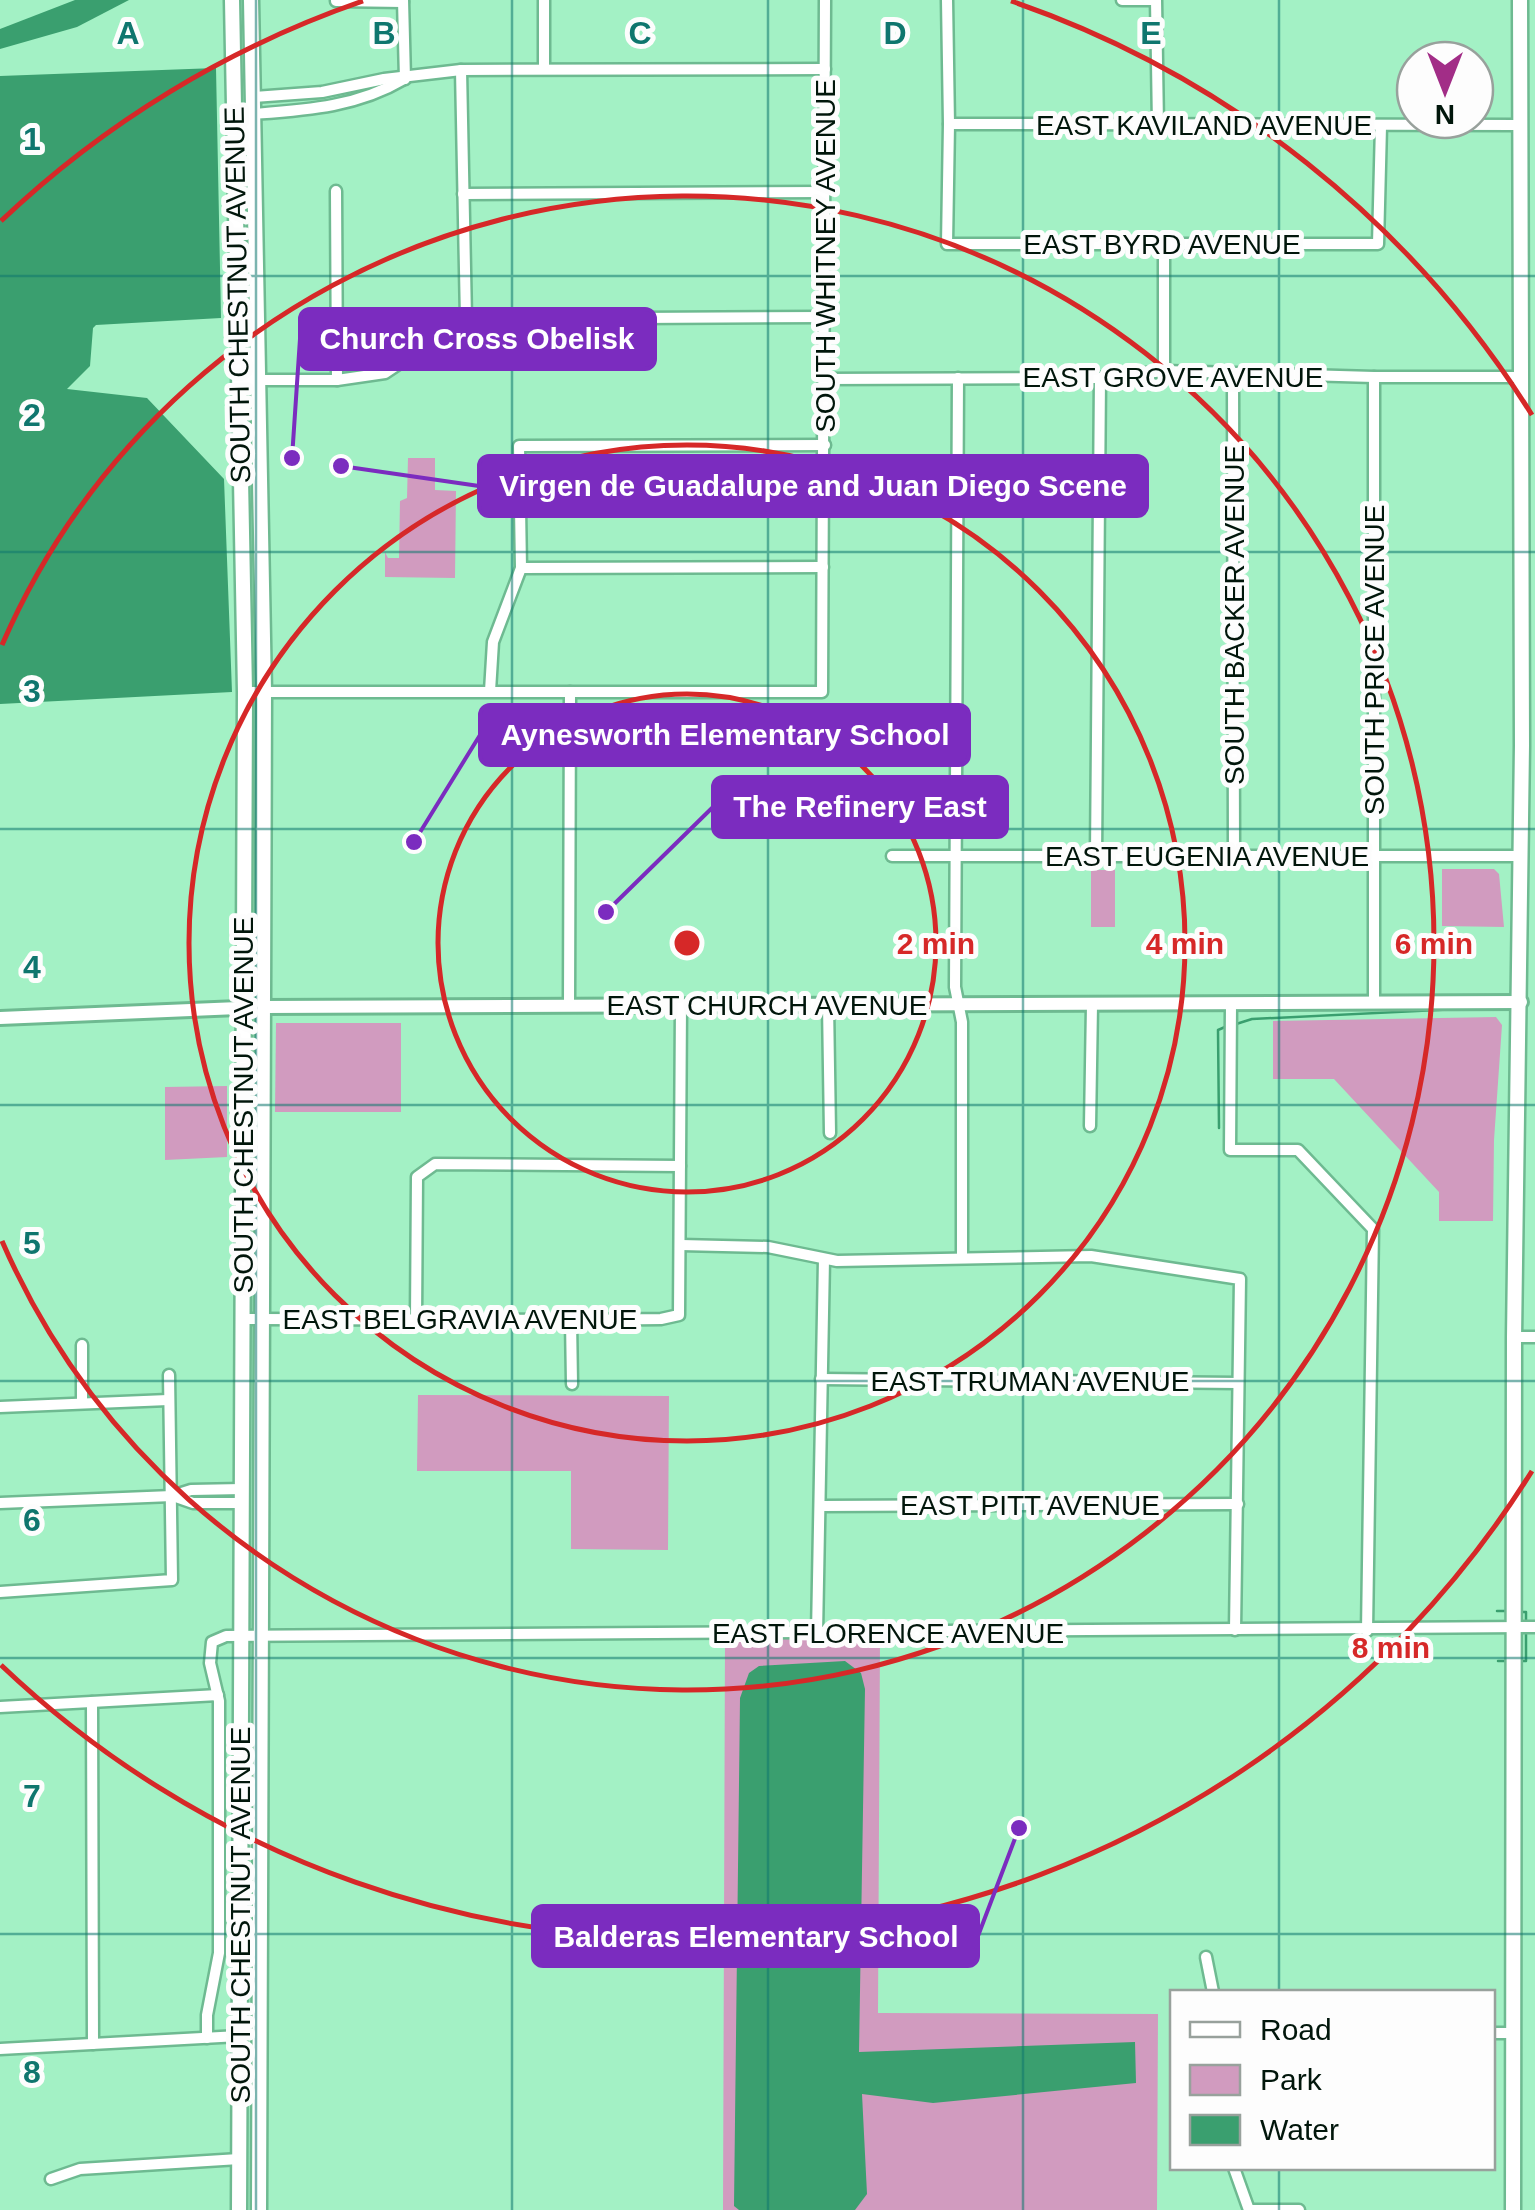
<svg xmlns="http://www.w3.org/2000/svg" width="1535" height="2210" font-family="Helvetica,sans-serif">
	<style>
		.green { fill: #d19bbf }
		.water { fill: #3a9f6f }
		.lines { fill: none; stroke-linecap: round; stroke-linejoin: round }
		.stream { stroke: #3a9f6f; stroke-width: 2.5 }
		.minor-casing { stroke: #6eba91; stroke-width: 15 }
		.tertiary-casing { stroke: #6eba91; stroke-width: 18 }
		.secondary-casing { stroke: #6eba91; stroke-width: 19 }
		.minor { stroke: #fff; stroke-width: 10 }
		.tertiary { stroke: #fff; stroke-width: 12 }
		.secondary { stroke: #fff; stroke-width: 14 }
		.grid { fill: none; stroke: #0f766e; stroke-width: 2.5; stroke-opacity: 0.55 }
		.ring { fill: none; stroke: #d62828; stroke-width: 5 }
		.labels { text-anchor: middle; stroke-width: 10; stroke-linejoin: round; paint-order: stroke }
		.street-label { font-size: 28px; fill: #01160b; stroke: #fdfdfd }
		.grid-label { font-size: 32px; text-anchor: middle; font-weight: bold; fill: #0f766e; stroke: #fdfdfd; stroke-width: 10; stroke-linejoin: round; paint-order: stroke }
		.centre { fill: #d62828; stroke: #fdfdfd; stroke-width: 5 }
		.ring-label { font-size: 30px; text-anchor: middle; font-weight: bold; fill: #d62828; stroke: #fdfdfd; stroke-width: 10; stroke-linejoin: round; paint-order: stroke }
		.leader { fill: none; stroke: #7b2cbf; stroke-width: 4 }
		.callout-dot { fill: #7b2cbf; stroke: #fdfdfd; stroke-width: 4 }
		.callout { fill: #7b2cbf; stroke: #7b2cbf; stroke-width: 4 }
		.callout-label { font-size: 30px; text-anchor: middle; font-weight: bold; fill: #fff }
	</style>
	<rect width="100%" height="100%" fill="#a3f1c5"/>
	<g class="green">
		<path d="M408 458H435V490L456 491 455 578 385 577V552L388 558H399L400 501 407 498Z"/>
		<path d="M1442 869H1494L1499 874 1504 927 1442 926Z"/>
		<rect x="1091" y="870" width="24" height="57"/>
		<path d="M1496 1017 1502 1025 1494 1140 1493 1221H1439V1192L1334 1079H1273V1021Z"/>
		<path d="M276 1023H401V1112H275Z"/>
		<path d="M227 1086V1157L165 1160V1087Z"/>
		<path d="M418 1395 669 1396 668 1550 571 1549V1471H417Z"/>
		<path d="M725 1639H880L878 2013 1158 2014 1157 2210H723Z"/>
	</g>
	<g class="water">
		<path d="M75 0H129L77 27 0 49V29Z"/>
		<path d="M216 68 221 318 96 325 93 328 90 366 67 389 147 398 224 479 232 692 0 704V76Z"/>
		<path d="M845 1661 861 1673 865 1689 859 2052 1135 2042 1136 2083 933 2103 862 2094 867 2194 855 2210H739L734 2206 740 1698 749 1673 759 1666Z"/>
	</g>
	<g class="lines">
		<g class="stream">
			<path d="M1233 1025 1252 1019 1479 1008"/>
			<path d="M1219 1128 1218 1030 1225 1027"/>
			<path d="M1497 1611H1509"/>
			<path d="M1517 1612H1526V1621"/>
			<path d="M1498 1661H1508"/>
			<path d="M1521 1661H1526V1632H1535"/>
		</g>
		<g class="minor-casing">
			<g id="minor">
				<path d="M403 0 405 79"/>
				<path d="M947 0 949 124 947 244H1378L1381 126"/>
				<path d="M1122 0H1156L1158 125"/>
				<path d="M336 1 403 2"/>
				<path d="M544 69V0"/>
				<path d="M461 70 466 319"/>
				<path d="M253 97 322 92 384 79 461 70 825 69"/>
				<path d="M253 114C306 110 357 107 404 79"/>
				<path d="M949 124 1519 125"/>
				<path d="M336 191 337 380"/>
				<path d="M463 194 825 192"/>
				<path d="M1164 245V371"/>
				<path d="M1233 375 1234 856"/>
				<path d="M958 378 955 987 962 1022V1258"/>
				<path d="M824 379 1100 378 1164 371 1374 377H1521"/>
				<path d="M239 380H337L385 373 466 319 825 317"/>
				<path d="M521 568 823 567"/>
				<path d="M490 691 493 642 521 568 519 446 825 445"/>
				<path d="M245 692H822L825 0"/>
				<path d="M892 856H1521"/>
				<path d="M1096 856 1100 378"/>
				<path d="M1374 1003V377"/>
				<path d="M828 1004 830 1133"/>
				<path d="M569 1005 570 692"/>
				<path d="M1231 1005 1230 1150H1298L1373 1229 1367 1631"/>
				<path d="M1090 1126 1092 1005"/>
				<path d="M681 1245 768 1247 837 1261 1091 1256 1240 1279 1235 1630"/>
				<path d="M242 1319 571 1320 661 1319 679 1315 681 1005"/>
				<path d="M416 1320 417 1177 435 1164 680 1166"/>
				<path d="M571 1320 572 1384"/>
				<path d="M1514 1337H1535"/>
				<path d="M82 1345V1403"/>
				<path d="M821 1379 1238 1383"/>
				<path d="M0 1407 168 1400"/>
				<path d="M173 1496 193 1503H242"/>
				<path d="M0 1503 172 1496 191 1490 242 1489"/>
				<path d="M822 1506 1238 1504"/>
				<path d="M0 1592 172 1580 169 1375"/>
				<path d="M817 1634 824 1259"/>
				<path d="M92 1702 93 2044"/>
				<path d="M0 1707 218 1695"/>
				<path d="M1206 1957 1213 1992"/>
				<path d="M1492 2033H1512"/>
				<path d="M207 2038V2015L219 1953V1701L210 1663 212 1642 226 1636 1535 1627"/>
				<path d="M0 2049 239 2036"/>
				<path d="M1234 2168 1249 2210H1299"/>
				<path d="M51 2179 80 2169 239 2159"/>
			</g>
		</g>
		<g class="tertiary-casing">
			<path id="tertiary" d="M0 1018 263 1007 1521 1002"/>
		</g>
		<g class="secondary-casing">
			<g id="secondary">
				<path d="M232 0 245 692 239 2210"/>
				<path d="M251 0 264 692 259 2210"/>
				<path d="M1513 2210 1514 1337 1522 745 1520 0"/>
			</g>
		</g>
		<use href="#minor" class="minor"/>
		<use href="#tertiary" class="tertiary"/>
		<use href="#secondary" class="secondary"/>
	</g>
	<path class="grid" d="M256 0V2210M512 0V2210M768 0V2210M1023 0V2210M1279 0V1992M0 276H1535M0 552H1535M0 829H1535M0 1105H1535M0 1381H1535M0 1658H1535M0 1934H1535M1279 2168V2210"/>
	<g class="ring">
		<circle cx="687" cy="943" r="249"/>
		<circle cx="687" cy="943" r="498"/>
		<path d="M2 645A747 747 0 1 1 2 1241"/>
		<path d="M1532 1471A996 996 0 0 1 1 1665M1 221A996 996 0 0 1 363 1M1011 1A996 996 0 0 1 1532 415"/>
	</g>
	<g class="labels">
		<g class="street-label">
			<text x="1204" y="135">EAST KAVILAND AVENUE</text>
			<text x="1162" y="254">EAST BYRD AVENUE</text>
			<text transform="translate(825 256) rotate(-90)" y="10">SOUTH WHITNEY AVENUE</text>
			<text transform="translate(237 295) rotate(-91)" y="10">SOUTH CHESTNUT AVENUE</text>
			<text x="1173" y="387">EAST GROVE AVENUE</text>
			<text transform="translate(1234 615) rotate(-90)" y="10">SOUTH BACKER AVENUE</text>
			<text transform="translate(1374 660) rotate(-90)" y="10">SOUTH PRICE AVENUE</text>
			<text x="1207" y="866">EAST EUGENIA AVENUE</text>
			<text x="767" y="1015">EAST CHURCH AVENUE</text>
			<text transform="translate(243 1105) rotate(-90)" y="10">SOUTH CHESTNUT AVENUE</text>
			<text x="460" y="1329">EAST BELGRAVIA AVENUE</text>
			<text x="1030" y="1391">EAST TRUMAN AVENUE</text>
			<text x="1030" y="1515">EAST PITT AVENUE</text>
			<text x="888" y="1643">EAST FLORENCE AVENUE</text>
			<text transform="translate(240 1915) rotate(-90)" y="10">SOUTH CHESTNUT AVENUE</text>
		</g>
	</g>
	<g class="grid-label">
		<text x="128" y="44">A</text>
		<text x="384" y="44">B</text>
		<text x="640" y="44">C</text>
		<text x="895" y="44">D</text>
		<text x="1151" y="44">E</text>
		<text x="32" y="150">1</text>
		<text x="32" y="426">2</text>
		<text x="32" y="702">3</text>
		<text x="32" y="978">4</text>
		<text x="32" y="1254">5</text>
		<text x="32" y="1531">6</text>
		<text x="32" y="1807">7</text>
		<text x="32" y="2083">8</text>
	</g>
	<circle cx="687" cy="943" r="15" class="centre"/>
	<g class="ring-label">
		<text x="936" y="954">2 min</text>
		<text x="1185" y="954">4 min</text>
		<text x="1434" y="954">6 min</text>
		<text x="1391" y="1658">8 min</text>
	</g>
	<path class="leader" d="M292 458L300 339M341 466L479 486M414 842L480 735M606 912L713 807M1019 1828L978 1936"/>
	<g class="callout-dot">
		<circle cx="292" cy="458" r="10"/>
		<circle cx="341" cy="466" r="10"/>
		<circle cx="414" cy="842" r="10"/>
		<circle cx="606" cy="912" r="10"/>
		<circle cx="1019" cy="1828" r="10"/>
	</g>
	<g class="callout">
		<rect x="300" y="309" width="355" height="60" rx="10"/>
		<rect x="479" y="456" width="668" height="60" rx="10"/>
		<rect x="480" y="705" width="489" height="60" rx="10"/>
		<rect x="713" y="777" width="294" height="60" rx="10"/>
		<rect x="533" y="1906" width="445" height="60" rx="10"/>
	</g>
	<g class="callout-label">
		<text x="477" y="349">Church Cross Obelisk</text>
		<text x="813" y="496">Virgen de Guadalupe and Juan Diego Scene</text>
		<text x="725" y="745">Aynesworth Elementary School</text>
		<text x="860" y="817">The Refinery East</text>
		<text x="756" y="1947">Balderas Elementary School</text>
	</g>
	<rect x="1170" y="1990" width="325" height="180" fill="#fdfdfd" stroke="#98a19c" stroke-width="2.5"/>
	<rect x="1190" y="2022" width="50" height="15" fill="#ffffff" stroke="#98a19c" stroke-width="2.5"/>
	<text x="1260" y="2040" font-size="30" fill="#01160b">Road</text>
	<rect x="1190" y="2065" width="50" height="30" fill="#d19bbf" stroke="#98a19c" stroke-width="2.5"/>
	<text x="1260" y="2090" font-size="30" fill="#01160b">Park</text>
	<rect x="1190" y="2115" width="50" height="30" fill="#3a9f6f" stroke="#98a19c" stroke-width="2.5"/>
	<text x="1260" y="2140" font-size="30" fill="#01160b">Water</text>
	<g transform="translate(1445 90) rotate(180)"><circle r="48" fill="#fdfdfd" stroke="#98a19c" stroke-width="2.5"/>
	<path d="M0-8L18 38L0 25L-18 38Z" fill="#a22d87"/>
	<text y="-15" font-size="28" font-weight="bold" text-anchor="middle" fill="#01160b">N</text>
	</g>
</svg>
